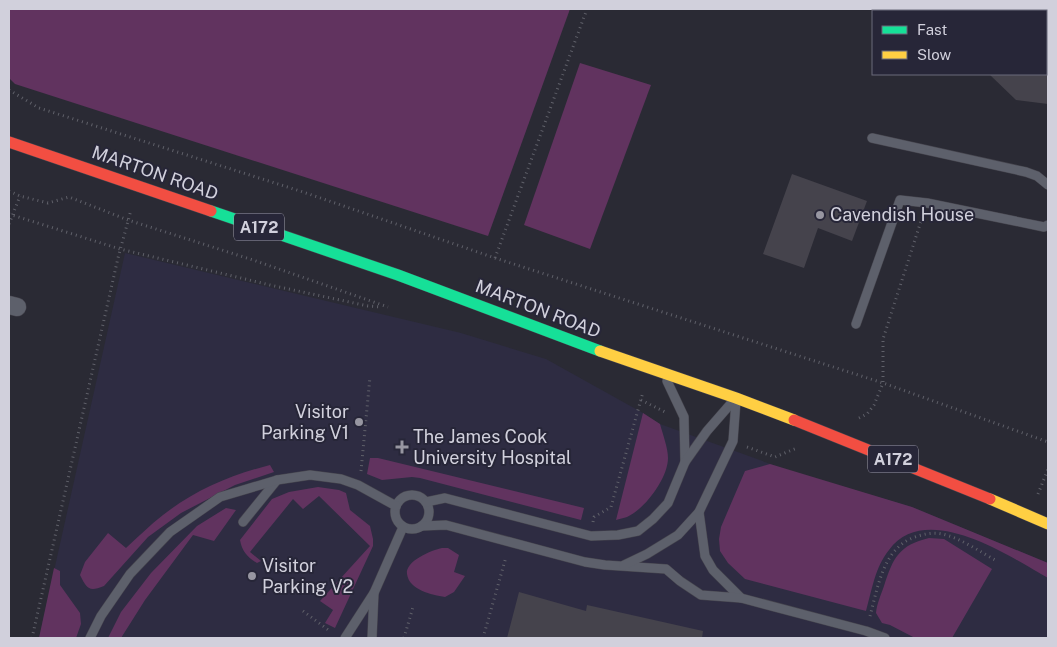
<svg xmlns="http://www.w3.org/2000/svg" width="1057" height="647" font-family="'Public Sans',sans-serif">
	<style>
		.built { fill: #2e2c42 }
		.green { fill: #61335f }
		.building { fill: #45434c }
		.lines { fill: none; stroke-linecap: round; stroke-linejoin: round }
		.lane-casing { stroke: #46454e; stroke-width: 10 }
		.street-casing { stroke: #46454e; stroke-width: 19 }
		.fast-casing { stroke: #46454e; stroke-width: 12 }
		.slow-casing { stroke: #46454e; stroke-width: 12 }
		.jam-casing { stroke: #46454e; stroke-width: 12 }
		.path { stroke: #60616a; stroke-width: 3; stroke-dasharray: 1 4; stroke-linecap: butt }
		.lane { stroke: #5d606b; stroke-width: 9 }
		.street { stroke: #5d606b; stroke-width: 18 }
		.fast { stroke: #16e098; stroke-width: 11 }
		.slow { stroke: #ffcf43; stroke-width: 11 }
		.jam { stroke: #f24e42; stroke-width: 11 }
		.poi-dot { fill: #9796a1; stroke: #272638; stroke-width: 2 }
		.labels { text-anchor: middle; stroke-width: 4; stroke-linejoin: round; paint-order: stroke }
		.shield { fill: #272638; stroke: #9e9dab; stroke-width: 1 }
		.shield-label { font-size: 16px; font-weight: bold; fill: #d1d0dc }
		.street-label { font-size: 18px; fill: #d1d0dc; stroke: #272638 }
		.poi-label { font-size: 18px; fill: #d1d0dc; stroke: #272638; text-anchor: start }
	</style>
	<rect width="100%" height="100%" fill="#2a2a34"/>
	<path class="built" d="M125 253 461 333 546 359 643 413 660 424 790 471 912 507 1048 563V638H39Z"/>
	<g class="green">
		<path d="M9 9H570L488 236 15 84 9 78Z"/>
		<path d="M580 63 651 85 590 249 524 225Z"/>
		<path d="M643 413 660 424C663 435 668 448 668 458 668 478 645 509 627 517 624 518 619 519 616 520Z"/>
		<path d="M370 458H378L584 508 581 520 420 478 412 477 382 480 367 474Z"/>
		<path d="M770 464 912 507 1048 563V578C1009 556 926 500 889 550 875 567 872 590 866 611L745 579 728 563 720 551 719 539 721 527 745 471Z"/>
		<path d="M270 465 274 472 235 485 181 513 148 537 104 586C89 592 87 589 80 575L85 562 108 533 126 548C138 537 150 525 163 515 195 490 231 475 270 465Z"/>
		<path d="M318 487 339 490 346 493 350 510 370 526 373 539V546L335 628 325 623 333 610 320 601 370 546 319 496 303 509 293 499 250 552 261 561 257 563C247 557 242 551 240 540L272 499 289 492Z"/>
		<path d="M226 508 236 510 214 541 193 535 145 600 121 638H108L121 612 151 573 197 526Z"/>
		<path d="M929 538 944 539 992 569 952 638H915L890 625 882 623 876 613C877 603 881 595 884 586 893 558 899 545 929 538Z"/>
		<path d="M442 548H448L459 555 454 572 465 576 454 592 445 597C432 595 409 590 407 574 405 561 432 550 442 548Z"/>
		<path d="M54 568 60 571V585L80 613 81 624 76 638H39Z"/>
	</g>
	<g class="building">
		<path d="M989 74H1048V104L1016 100Z"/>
		<path d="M792 174 867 201 852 241 818 228 804 268 763 254Z"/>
		<path d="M519 592 586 611 587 605 703 631 702 638H507Z"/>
	</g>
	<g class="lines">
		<g class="lane-casing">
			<g id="lane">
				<path d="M872 138 1026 172 1037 176 1048 185"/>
				<path d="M856 324 900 200 927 203 1044 227 1048 225"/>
				<path d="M667 381 684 417 685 462"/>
				<circle cx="412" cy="512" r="17"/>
				<path d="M426 502 445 498 591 536 618 535 638 531 653 519 668 503 685 462 707 431 734 400"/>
				<path d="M699 512 705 556 713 570 741 598"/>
				<path d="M243 522 277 480"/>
				<path d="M422 526 446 525 585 562 605 565 666 569 680 581 701 595 741 598 866 631 885 638"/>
				<path d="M624 565 647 554 678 535 699 512 733 441 736 401"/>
				<path d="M90 638 101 616 130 574 170 532 220 497 277 480 310 475 341 479 358 485 396 506"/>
				<path d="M345 638 374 593 403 527"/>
				<path d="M372 638 374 593"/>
			</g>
		</g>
		<g class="street-casing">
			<path id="street" d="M9 305 17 307"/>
		</g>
		<g class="fast-casing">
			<path id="fast" d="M211 211 398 275 600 351"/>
		</g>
		<g class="slow-casing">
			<g id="slow">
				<path d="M600 351 736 398 794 420"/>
				<path d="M990 499 1048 524"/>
			</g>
		</g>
		<g class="jam-casing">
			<g id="jam">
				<path d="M9 142 211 211"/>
				<path d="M794 420 990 499"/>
			</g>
		</g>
		<g class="path">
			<path d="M9 90 39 108 300 191 495 258 883 383 1048 442"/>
			<path d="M9 191 20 196 48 203 69 197 128 220 253 260 388 307"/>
			<path d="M9 214 120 249 270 285 368 306 382 307"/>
			<path d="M9 224 20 196"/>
			<path d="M495 258 587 9"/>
			<path d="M641 400 665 412"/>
			<path d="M859 418 867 414 874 405 883 383V339L922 218"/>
			<path d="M747 447 775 457 797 448"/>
			<path d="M361 471 370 377"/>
			<path d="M1038 494 1048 469"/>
			<path d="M593 522 594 517 611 507 643 392"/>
			<path d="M303 611 331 632"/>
			<path d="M870 616C878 587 883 548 915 537 924 534 933 532 942 534 961 538 980 552 997 561"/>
			<path d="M32 638 118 258 131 210"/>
			<path d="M404 638 413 607"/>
			<path d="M483 638 506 557"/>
		</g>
		<use href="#lane" class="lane"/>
		<use href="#street" class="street"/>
		<use href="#fast" class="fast"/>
		<use href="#slow" class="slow"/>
		<use href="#jam" class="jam"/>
	</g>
	<g class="poi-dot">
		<circle cx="820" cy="215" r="5"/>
		<circle cx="359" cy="422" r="5"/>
		<path d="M399.5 439.5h5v5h5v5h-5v5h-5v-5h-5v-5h5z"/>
		<circle cx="252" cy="576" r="5"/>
	</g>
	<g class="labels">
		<g class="shield">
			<rect x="234" y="213.5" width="50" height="27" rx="4"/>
			<rect x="868" y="445.5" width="50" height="27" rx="4"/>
		</g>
		<g class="shield-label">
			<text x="259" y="233">A172</text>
			<text x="893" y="465">A172</text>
		</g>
		<g class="street-label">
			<text transform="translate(155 173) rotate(19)" y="6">MARTON ROAD</text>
			<text transform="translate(538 309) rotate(21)" y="6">MARTON ROAD</text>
		</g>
		<g class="poi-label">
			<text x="830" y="221">Cavendish House</text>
			<text x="349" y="418" text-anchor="end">Visitor<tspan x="349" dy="21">Parking V1</tspan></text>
			<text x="413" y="443">The James Cook<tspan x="413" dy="21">University Hospital</tspan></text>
			<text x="262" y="572">Visitor<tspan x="262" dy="21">Parking V2</tspan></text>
		</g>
	</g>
	<rect width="1057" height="647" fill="none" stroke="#d1d0dc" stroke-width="20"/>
	<rect x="872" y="10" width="175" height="65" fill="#272638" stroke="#6b6a7a"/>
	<rect x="882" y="26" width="25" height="8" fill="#16e098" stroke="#6b6a7a"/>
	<text x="917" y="35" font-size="15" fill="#d1d0dc">Fast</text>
	<rect x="882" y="51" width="25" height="8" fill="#ffcf43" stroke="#6b6a7a"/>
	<text x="917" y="60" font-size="15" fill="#d1d0dc">Slow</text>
</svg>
